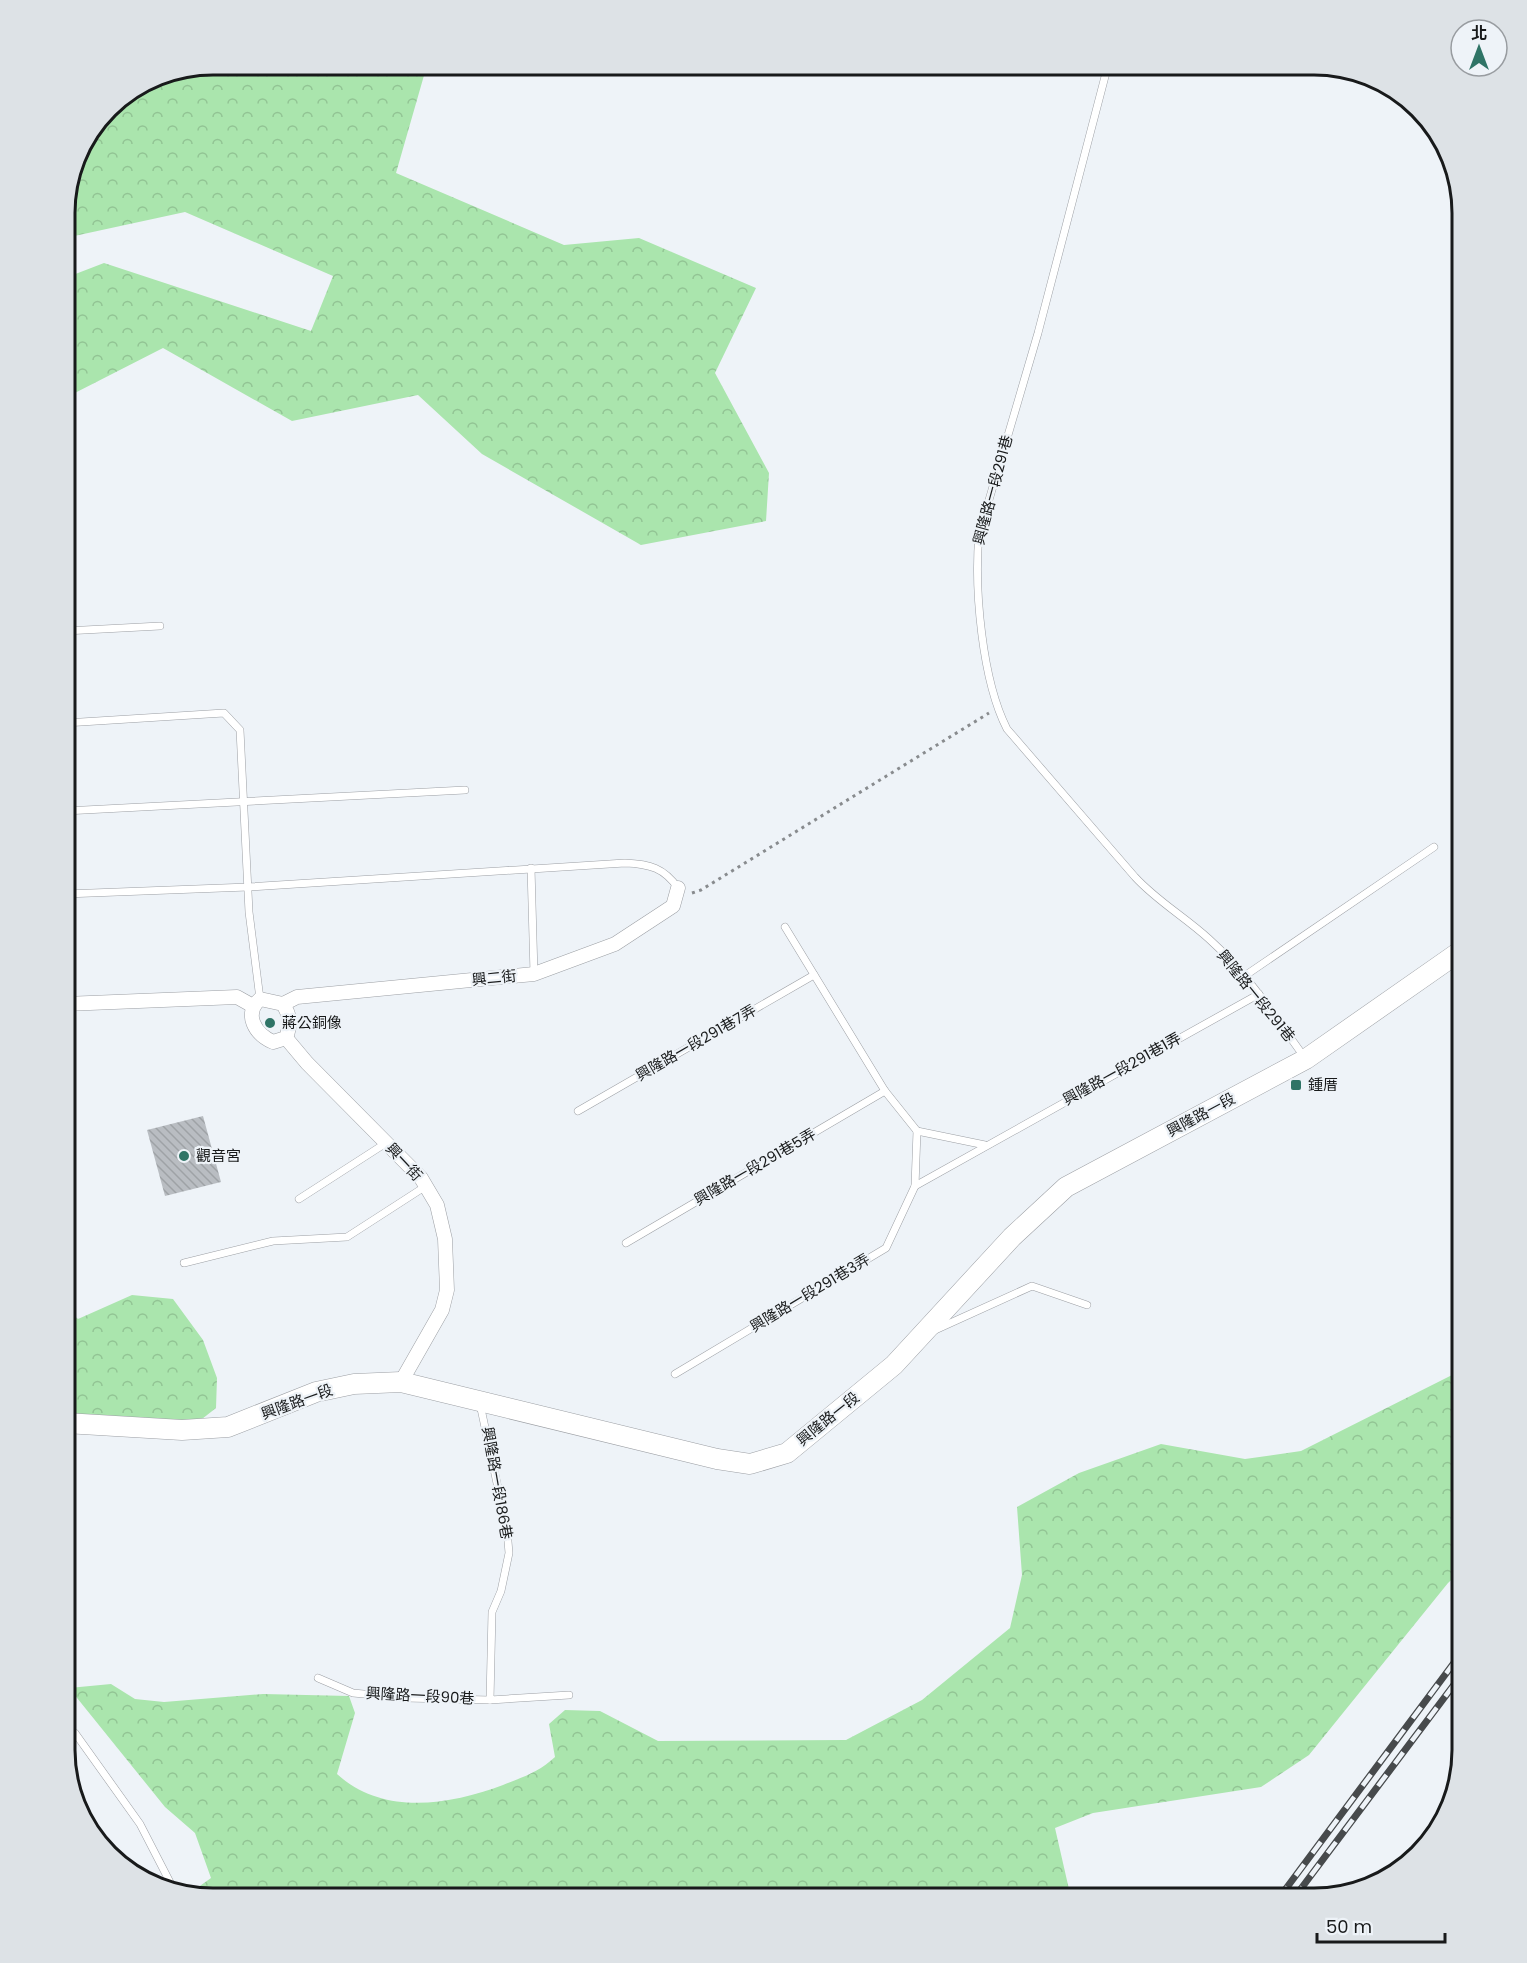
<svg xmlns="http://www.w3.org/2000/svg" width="1527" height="1963" font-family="Poppins,'Noto Sans TC',sans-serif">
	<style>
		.forest { fill: url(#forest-crowns) }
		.building { fill: url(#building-back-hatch) }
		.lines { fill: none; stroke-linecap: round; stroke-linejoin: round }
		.lane-casing { stroke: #9c9fa4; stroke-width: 8 }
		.street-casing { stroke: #9c9fa4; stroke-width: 15 }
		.secondary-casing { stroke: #9c9fa4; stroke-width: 21 }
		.path { stroke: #888b8e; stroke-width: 3; stroke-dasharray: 3 4.5; stroke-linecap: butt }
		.lane { stroke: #fff; stroke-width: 7 }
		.street { stroke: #fff; stroke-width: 14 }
		.secondary { stroke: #fff; stroke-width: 20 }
		.rail-casing { stroke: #474a4c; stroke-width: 7 }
		.rail { stroke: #eef3f8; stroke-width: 4.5; stroke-dasharray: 14; stroke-linecap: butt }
		.poi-dot { fill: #2f7466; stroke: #eef3f8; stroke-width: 2 }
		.labels { text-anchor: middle; stroke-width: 4.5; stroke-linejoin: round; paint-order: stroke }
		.street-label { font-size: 15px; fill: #181a1b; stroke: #eef3f8 }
		.poi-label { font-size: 15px; fill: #181a1b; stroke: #eef3f8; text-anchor: start }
		.rim { fill: none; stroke: #181a1b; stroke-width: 3 }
	</style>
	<defs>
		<pattern id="forest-crowns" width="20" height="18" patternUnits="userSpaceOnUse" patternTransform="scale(1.5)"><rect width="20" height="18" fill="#aae5ad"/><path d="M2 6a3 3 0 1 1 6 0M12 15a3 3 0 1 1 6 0" fill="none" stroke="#92c494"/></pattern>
		<pattern id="building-back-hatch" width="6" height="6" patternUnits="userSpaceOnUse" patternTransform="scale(1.5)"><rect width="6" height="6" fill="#b9bdc2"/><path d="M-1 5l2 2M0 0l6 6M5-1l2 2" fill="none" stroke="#9ea2a6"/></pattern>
	</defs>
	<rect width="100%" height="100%" fill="#eef3f8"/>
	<g class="forest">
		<path d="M213 65H427L396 173 564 245 639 238 756 288 715 373 769 473 766 521 641 545 482 454 418 395 292 421 163 348 65 398V278L104 263 311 331 333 276 185 212 65 238C65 166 86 111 154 77 171 69 195 68 213 65Z"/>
		<path d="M132 1295 173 1299 203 1340 217 1378 216 1408 202 1419 155 1425 65 1414V1308L78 1319Z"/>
		<path d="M1462 1370V1570L1448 1583 1309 1755 1261 1787 1093 1813 1055 1828 1071 1898H212L190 1893 211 1878 195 1833 165 1807 69 1688 111 1684 135 1699 164 1702 263 1694 349 1696 355 1713 337 1774C383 1816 449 1805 503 1785 523 1777 539 1772 555 1757L549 1724 565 1710 600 1711 658 1741 846 1740 922 1700 1010 1628 1022 1575 1017 1507 1079 1473 1161 1444 1245 1459 1301 1451Z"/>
	</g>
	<path class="building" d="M203 1116 221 1182 165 1196 147 1130Z"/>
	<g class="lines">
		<g class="lane-casing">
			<g id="lane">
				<path d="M1108 65 1038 333 979 534C974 589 982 680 1007 729L1135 877C1157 901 1185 917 1209 939 1247 973 1276 1018 1305 1058"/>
				<path d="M65 631 160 626"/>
				<path d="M65 723 224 713 240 730 249 912 260 999"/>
				<path d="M65 811 465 790"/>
				<path d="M531 868 534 974"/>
				<path d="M65 894 248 887 625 863C650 864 664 868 678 888"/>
				<path d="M785 927 885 1091 917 1131 985 1145"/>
				<path d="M1243 977 1434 847"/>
				<path d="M578 1111 814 975"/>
				<path d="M917 1131 915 1186 1259 994"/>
				<path d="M299 1199 386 1143"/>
				<path d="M626 1243 885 1091"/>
				<path d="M184 1263 273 1241 347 1237 426 1186"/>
				<path d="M935 1330 1032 1286 1087 1305"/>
				<path d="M675 1374 886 1248 915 1186"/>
				<path d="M480 1404 507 1530 509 1553 501 1591 492 1612 490 1700 569 1695"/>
				<path d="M318 1678 353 1693 406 1698 490 1700"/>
				<path d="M65 1728 75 1733 140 1824 173 1888"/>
			</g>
		</g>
		<g class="street-casing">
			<g id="street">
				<path d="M260 999 283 1004C291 1017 291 1024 286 1038L273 1042C255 1034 243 1014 260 999Z"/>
				<path d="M65 1004 237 997 253 1006"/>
				<path d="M283 1004 297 997 534 974 615 944 673 906 678 888"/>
				<path d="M286 1038 307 1063 421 1178 437 1205 445 1239 447 1290 442 1310 401 1382"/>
			</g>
		</g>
		<g class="secondary-casing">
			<path id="secondary" d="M65 1423 182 1430 228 1427 316 1392 354 1384 401 1382 717 1459 750 1464 787 1453 894 1365 1012 1237 1066 1187 1306 1059 1462 950"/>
		</g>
		<path class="path" d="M692 893 701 890 989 713"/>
		<use href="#lane" class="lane"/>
		<use href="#street" class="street"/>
		<use href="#secondary" class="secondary"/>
		<g class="rail-casing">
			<g id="rail">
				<path d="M1279 1898 1462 1652"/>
				<path d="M1294 1898 1462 1674"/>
			</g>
		</g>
		<use href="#rail" class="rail"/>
	</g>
	<g class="poi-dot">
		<circle cx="270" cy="1023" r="6"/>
		<rect x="1290" y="1079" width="12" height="12" rx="3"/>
		<circle cx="184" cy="1156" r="6"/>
	</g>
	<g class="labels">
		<g class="street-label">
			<text transform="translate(993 490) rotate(-75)" y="5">興隆路一段291巷</text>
			<text transform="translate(494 978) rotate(-6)" y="5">興二街</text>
			<text transform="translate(1256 996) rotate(51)" y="5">興隆路一段291巷</text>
			<text transform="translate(696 1043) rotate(-30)" y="5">興隆路一段291巷7弄</text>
			<text transform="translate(1122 1069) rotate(-29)" y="5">興隆路一段291巷1弄</text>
			<text transform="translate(1201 1115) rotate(-28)" y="5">興隆路一段</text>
			<text transform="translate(404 1162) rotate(47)" y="5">興一街</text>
			<text transform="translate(755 1167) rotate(-30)" y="5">興隆路一段291巷5弄</text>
			<text transform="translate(810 1293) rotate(-31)" y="5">興隆路一段291巷3弄</text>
			<text transform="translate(297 1402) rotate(-20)" y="5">興隆路一段</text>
			<text transform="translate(828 1419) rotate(-39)" y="5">興隆路一段</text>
			<text transform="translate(497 1483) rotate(80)" y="5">興隆路一段186巷</text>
			<text transform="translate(420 1696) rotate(3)" y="5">興隆路一段90巷</text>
		</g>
		<g class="poi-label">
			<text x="282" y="1028">蔣公銅像</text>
			<text x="1308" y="1090">鍾厝</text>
			<text x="196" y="1161">觀音宮</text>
		</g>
	</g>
	<path d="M0 0H1527V1963H0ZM213 75H1314A138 138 0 0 1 1452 213V1750A138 138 0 0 1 1314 1888H213A138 138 0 0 1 75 1750V213A138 138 0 0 1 213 75Z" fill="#dde2e6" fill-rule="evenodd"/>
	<path class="rim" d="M213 75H1314A138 138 0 0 1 1452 213V1750A138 138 0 0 1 1314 1888H213A138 138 0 0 1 75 1750V213A138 138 0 0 1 213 75Z"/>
	<g transform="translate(1479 48)"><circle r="28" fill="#eef3f8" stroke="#989ca0" stroke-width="1.5"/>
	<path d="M0-4.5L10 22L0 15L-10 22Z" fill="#2f7466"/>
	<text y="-9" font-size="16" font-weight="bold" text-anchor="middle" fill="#181a1b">北</text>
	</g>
	<path d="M1317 1933v9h128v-9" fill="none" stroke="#181a1b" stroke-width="3"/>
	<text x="1326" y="1933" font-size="18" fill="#181a1b" stroke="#eef3f8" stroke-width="4.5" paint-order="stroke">50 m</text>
</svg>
